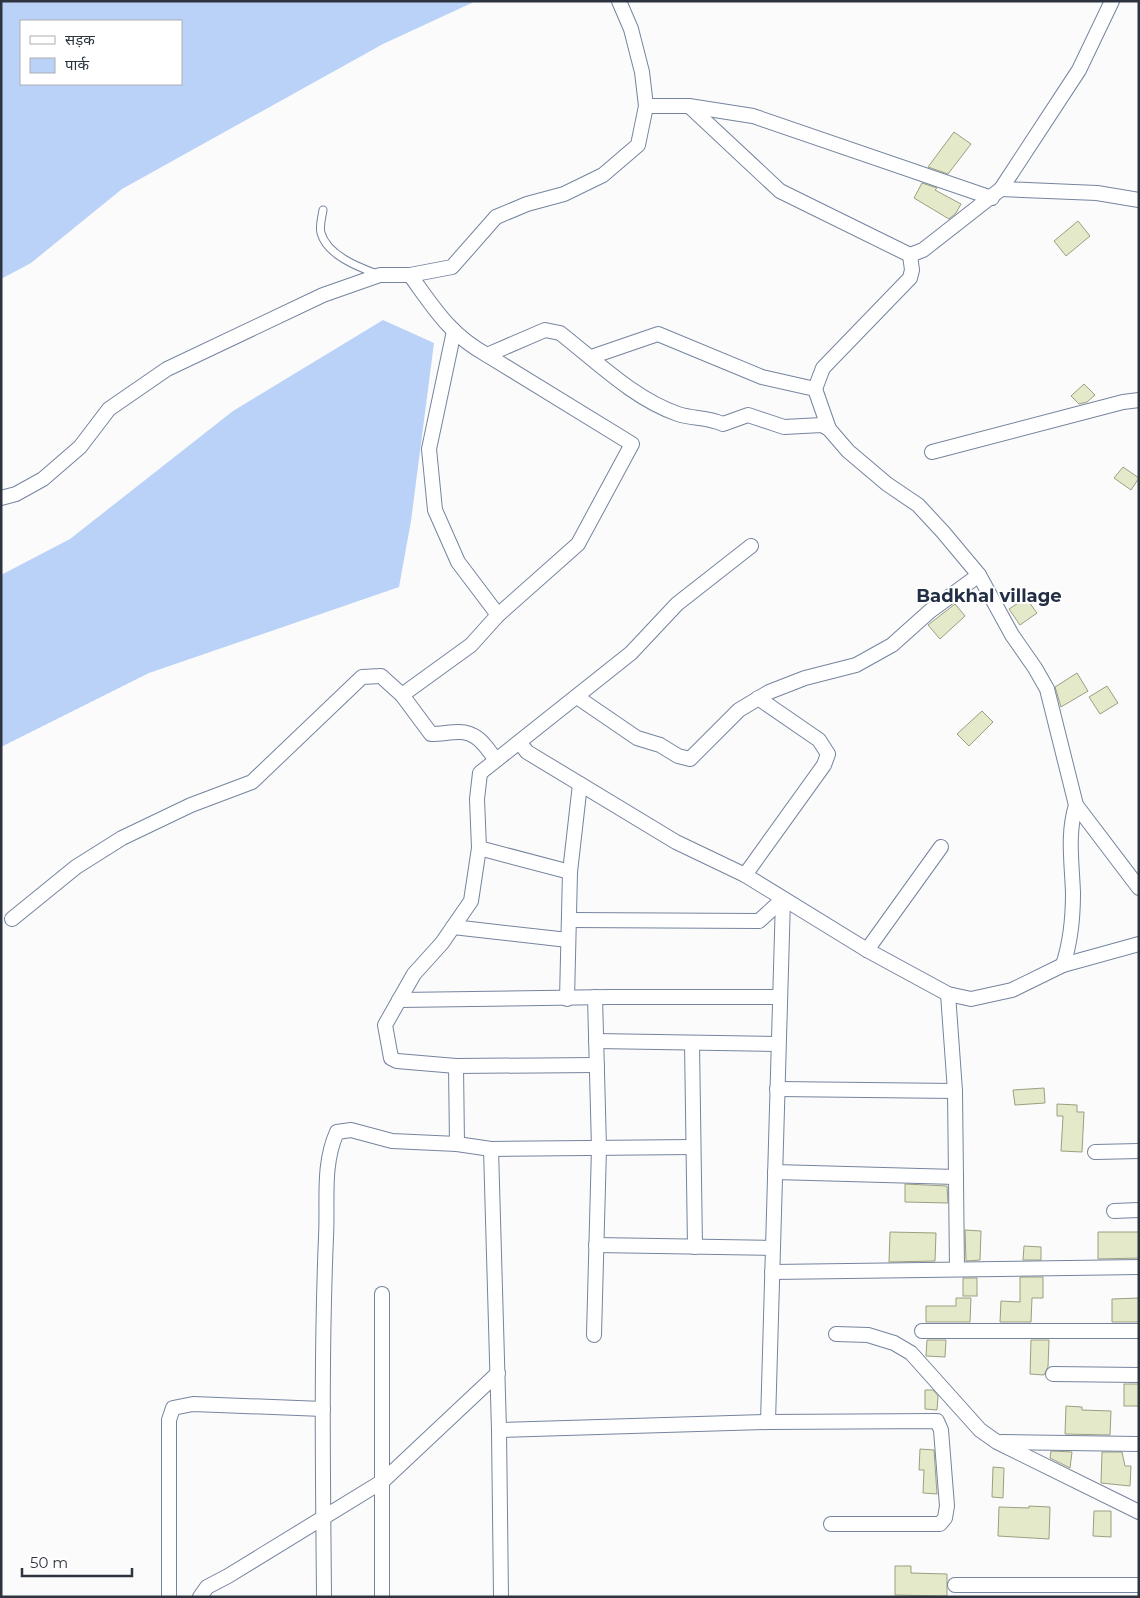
<svg xmlns="http://www.w3.org/2000/svg" width="1140" height="1598" font-family="Montserrat,'Noto Sans Devanagari',sans-serif">
	<style>
		.green { fill: #bad2f8; fill-rule: evenodd }
		.building { fill: #e4e9c9; stroke: #9b9f81 }
		.lines { fill: none; stroke-linecap: round; stroke-linejoin: round }
		.service-casing { stroke: #75849e; stroke-width: 9 }
		.minor-casing { stroke: #75849e; stroke-width: 16 }
		.service { stroke: #fff; stroke-width: 7 }
		.minor { stroke: #fff; stroke-width: 14 }
		.labels { text-anchor: middle; stroke-width: 4; stroke-linejoin: round; paint-order: stroke }
		.neighbourhood-label { font-size: 18px; font-weight: bold; fill: #212e43; stroke: #fff }
	</style>
	<rect width="100%" height="100%" fill="#fbfbfb"/>
	<g class="green">
		<path d="M1 1H476L383 44 122 189 31 263 1 279ZM21 21H181V84H21Z"/>
		<path d="M383 320 434 343 411 521 399 587 149 673 1 747V575L70 539 233 411Z"/>
	</g>
	<g class="building">
		<path d="M954 132 971 144 948 174 928 167Z"/>
		<path d="M922 183 937 188 935 190 961 204 956 213 949 219 914 198Z"/>
		<path d="M1078 221 1090 236 1066 256 1054 241Z"/>
		<path d="M1084 384 1095 395 1087 402 1079 404 1071 396Z"/>
		<path d="M1123 467 1139 478 1131 490 1114 478Z"/>
		<path d="M1026 598 1037 613 1020 625 1009 609Z"/>
		<path d="M955 604 965 616 940 639 928 625Z"/>
		<path d="M1077 673 1088 691 1061 707 1055 687Z"/>
		<path d="M1107 686 1118 703 1100 714 1089 697Z"/>
		<path d="M982 711 993 722 969 746 957 734Z"/>
		<path d="M1044 1088 1045 1103 1015 1105 1013 1090Z"/>
		<path d="M1057 1104 1077 1105V1112H1084L1082 1152 1061 1151 1063 1116H1057Z"/>
		<path d="M905 1184 947 1186 948 1203 905 1202Z"/>
		<path d="M965 1230 981 1231 980 1260 966 1261Z"/>
		<path d="M890 1232 936 1233 935 1261 889 1262Z"/>
		<path d="M1098 1232H1139V1258L1098 1259Z"/>
		<path d="M1024 1246 1041 1247V1260H1023Z"/>
		<path d="M1020 1277H1043V1298H1032L1031 1322H1000L1001 1301 1020 1302Z"/>
		<rect x="963" y="1278" width="14" height="18"/>
		<path d="M956 1298H971L970 1322H926V1306H956Z"/>
		<path d="M1139 1298V1322H1112V1299Z"/>
		<path d="M927 1340H946L945 1357 926 1356Z"/>
		<path d="M1031 1340H1049L1048 1367 1044 1375 1030 1374Z"/>
		<rect x="1124" y="1384" width="15" height="22"/>
		<path d="M925 1390H933L938 1396 937 1410 925 1409Z"/>
		<path d="M1066 1406 1082 1407V1410L1111 1411 1110 1435 1065 1434Z"/>
		<path d="M920 1449 934 1450 937 1494 923 1493 924 1470H919Z"/>
		<path d="M1051 1451 1072 1452 1070 1468 1050 1458Z"/>
		<path d="M1102 1452H1122L1125 1466H1131L1130 1486 1101 1483Z"/>
		<path d="M993 1467 1004 1468 1003 1498 992 1497Z"/>
		<path d="M1029 1506 1050 1507 1049 1539 998 1536 999 1507 1029 1508Z"/>
		<path d="M1094 1511H1111V1537L1093 1536Z"/>
		<path d="M895 1566H911V1573L947 1574V1596L895 1595Z"/>
	</g>
	<g class="lines">
		<g class="service-casing">
			<path id="service" d="M323 210C322 217 319 226 321 233 327 255 358 267 377 274"/>
		</g>
		<g class="minor-casing">
			<g id="minor">
				<path d="M646 106H689L753 116 992 198"/>
				<path d="M689 106 780 191 910 255 923 250 1001 189 1079 70 1112 1"/>
				<path d="M1001 189 1097 193 1139 200"/>
				<path d="M410 275C434 308 450 335 487 355L545 330 560 333C596 361 634 399 678 414 693 419 707 417 723 424L748 415 784 427 822 425 829 429 848 451 887 484 918 505 943 532 979 575 1012 635 1035 668 1047 689 1076 805 1139 888"/>
				<path d="M454 331 429 449 435 510 458 562 498 615"/>
				<path d="M591 357 658 334 762 377 815 389 829 429"/>
				<path d="M815 389 823 368 910 278 912 270 910 255"/>
				<path d="M932 452 1123 402 1139 400"/>
				<path d="M1 498 16 494 43 479 80 447 109 409 167 369 323 295 380 275H410L452 267 496 217 527 204 564 194 603 175 638 145 646 106 642 72 631 29 619 1"/>
				<path d="M402 695 471 645 498 615 578 544 632 444 487 355"/>
				<path d="M577 697 637 738 660 745 678 756 690 759 739 710 769 692 805 678 856 665 892 645 930 611 979 575"/>
				<path d="M520 743 527 752 676 842 745 875 867 950 948 994 971 999 1012 990 1063 965 1139 944"/>
				<path d="M479 848 570 872"/>
				<path d="M745 875 824 765 828 754 819 740 758 698"/>
				<path d="M12 919 76 867 122 838 191 805 252 782 362 677 381 676 402 695 431 734C441 734 450 732 459 732 478 732 486 747 496 760"/>
				<path d="M569 920 759 921 783 899"/>
				<path d="M453 927 568 940"/>
				<path d="M867 950 941 847"/>
				<path d="M1063 965C1071 941 1073 918 1073 893 1072 863 1067 834 1076 805"/>
				<path d="M948 994 955 1091 957 1269"/>
				<path d="M567 999 570 872 580 784"/>
				<path d="M399 1000 611 997H779"/>
				<path d="M596 1041 778 1044"/>
				<path d="M692 1043 695 1247"/>
				<path d="M597 1065 456 1066 397 1061 391 1058 385 1025 414 974 442 943 471 901 479 848 477 799 480 773 631 653 677 604 751 546"/>
				<path d="M456 1066 457 1144"/>
				<path d="M777 1089 955 1091"/>
				<path d="M491 1149 499 1430 501 1597"/>
				<path d="M1095 1152 1139 1151"/>
				<path d="M775 1172 956 1177"/>
				<path d="M1114 1211 1139 1210"/>
				<path d="M596 1245 772 1248"/>
				<path d="M772 1272 1139 1267"/>
				<path d="M922 1331H1139"/>
				<path d="M836 1334 868 1335 894 1343 911 1353 980 1430 997 1442 1139 1512"/>
				<path d="M594 1335 599 1148 595 997"/>
				<path d="M1053 1374 1139 1375"/>
				<path d="M768 1422 783 899"/>
				<path d="M499 1430 768 1422 937 1421 941 1430 947 1506 945 1518 940 1524H831"/>
				<path d="M1002 1442 1139 1444"/>
				<path d="M955 1585H1139"/>
				<path d="M169 1597V1420L173 1408 193 1404 323 1409"/>
				<path d="M200 1597 207 1587 228 1576 383 1481 498 1373"/>
				<path d="M324 1597C323 1477 321 1357 326 1237 328 1201 322 1165 337 1132L351 1130 392 1141 457 1144 491 1149 693 1147"/>
				<path d="M382 1597V1294"/>
			</g>
		</g>
		<use href="#service" class="service"/>
		<use href="#minor" class="minor"/>
	</g>
	<g class="labels">
		<g class="neighbourhood-label">
			<text x="989" y="602">Badkhal village</text>
		</g>
	</g>
	<rect width="1140" height="1598" fill="none" stroke="#2d343f" stroke-width="5"/>
	<rect x="20" y="20" width="162" height="65" fill="#ffffff" stroke="#abaeb2"/>
	<rect x="30" y="36" width="25" height="8" fill="#ffffff" stroke="#abaeb2"/>
	<text x="65" y="45" font-size="15" fill="#2d343f">सड़क</text>
	<rect x="30" y="58" width="25" height="15" fill="#bad2f8" stroke="#abaeb2"/>
	<text x="65" y="70" font-size="15" fill="#2d343f">पार्क</text>
	<path d="M22 1568v8h110v-8" fill="none" stroke="#2d343f" stroke-width="2.5"/>
	<text x="30" y="1568" font-size="15" fill="#2d343f" stroke="#ffffff" stroke-width="4" paint-order="stroke">50 m</text>
</svg>
